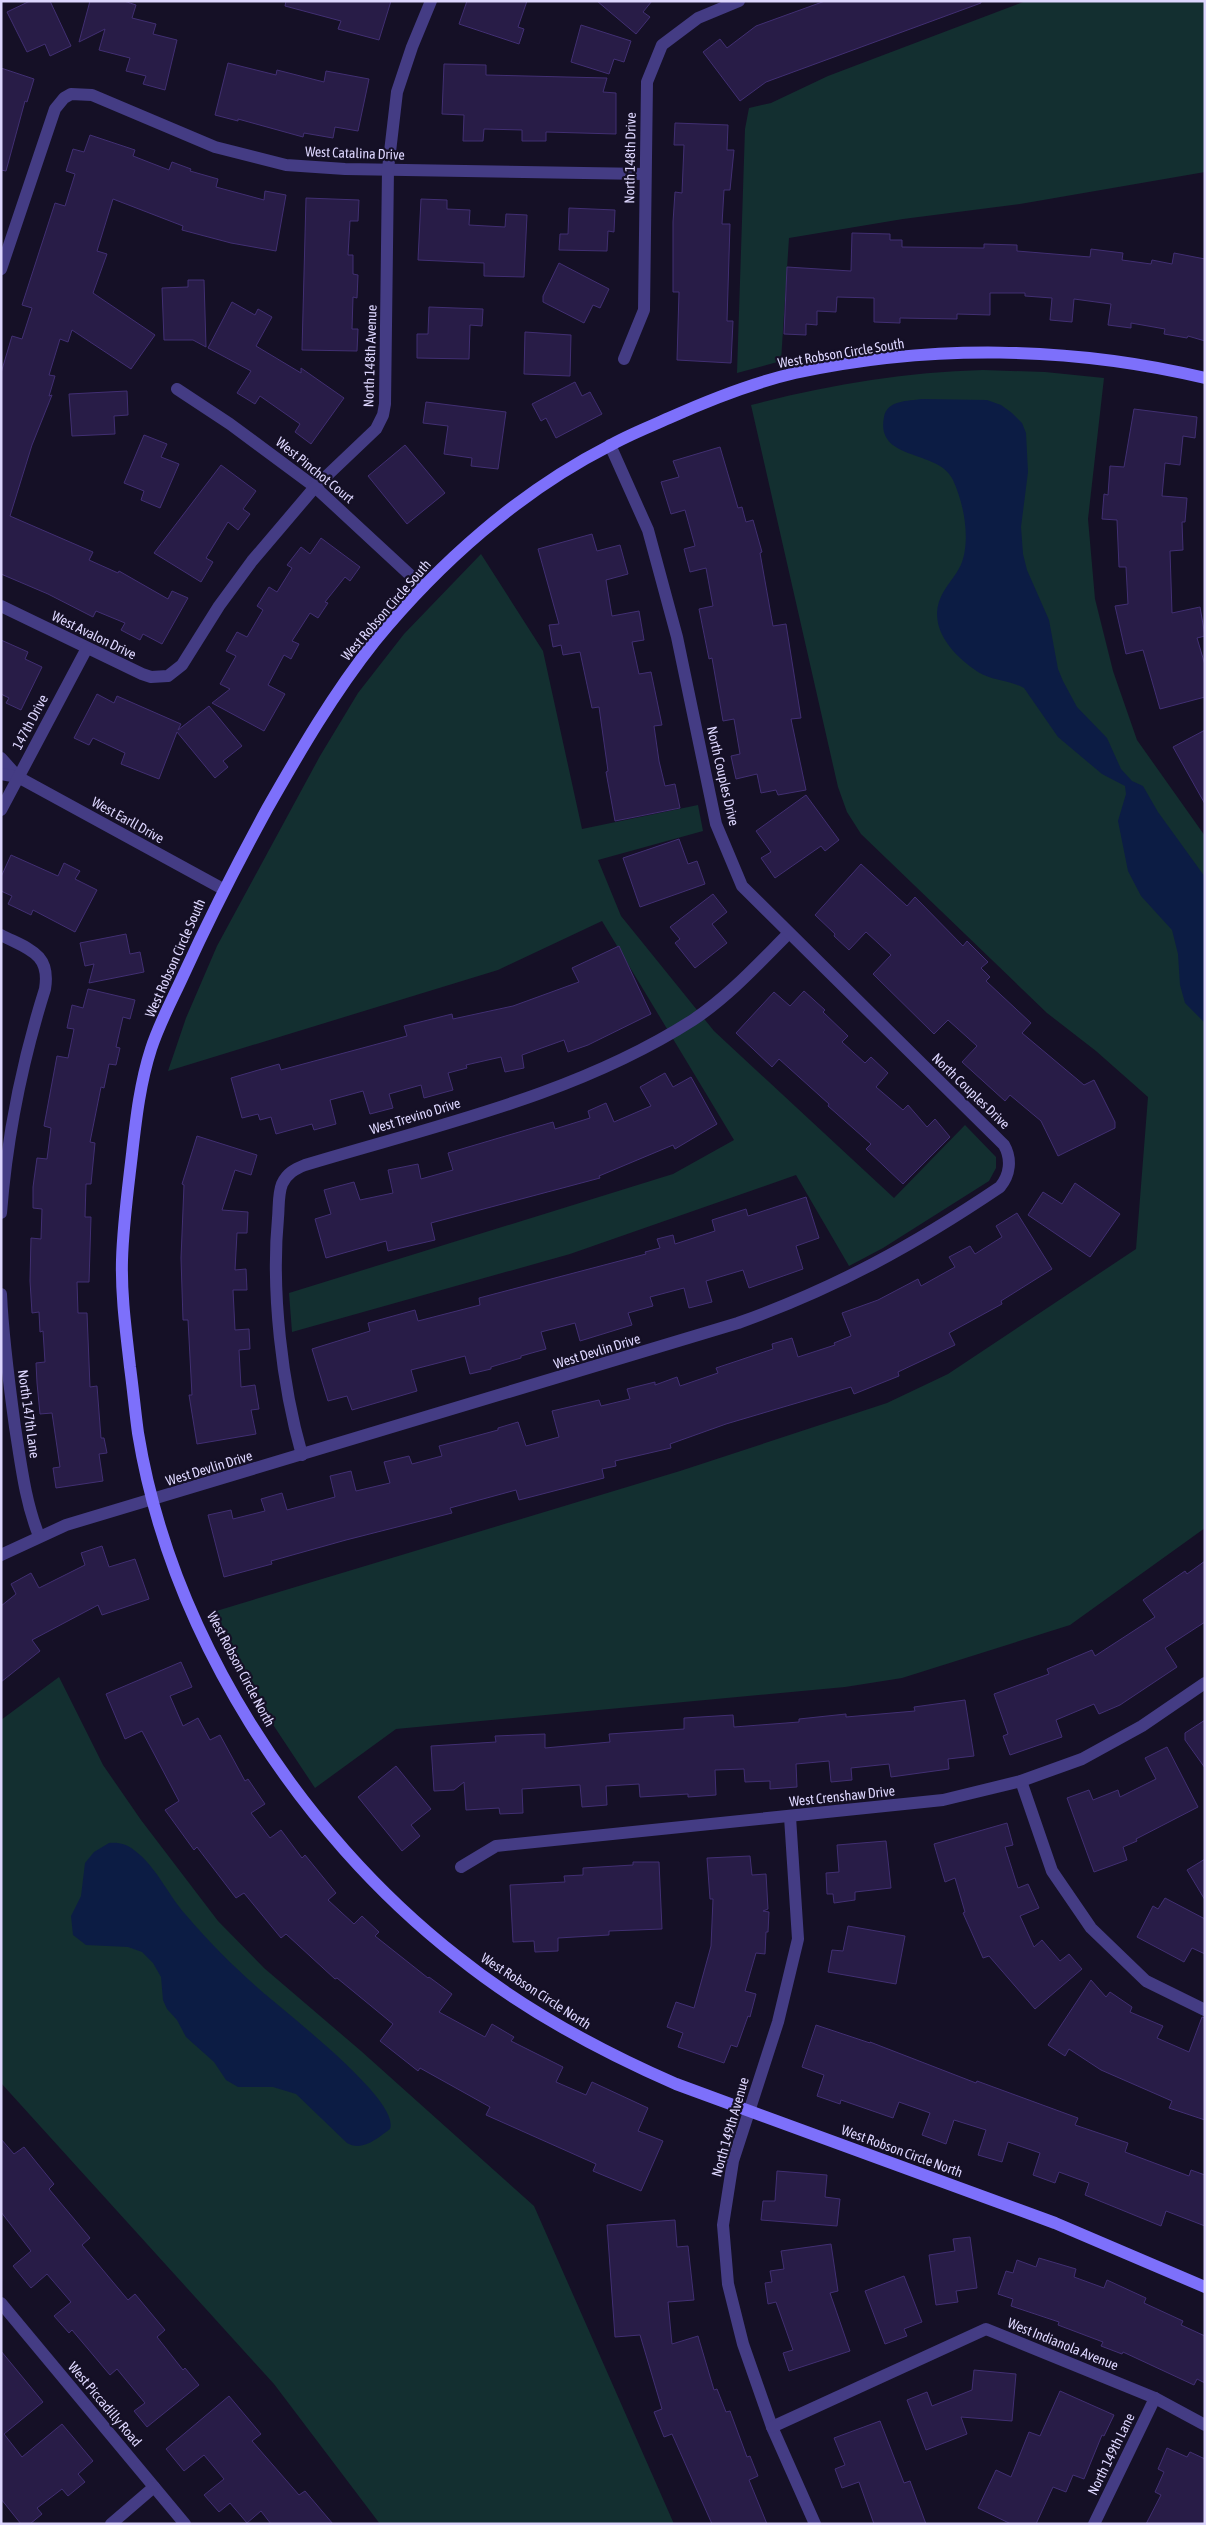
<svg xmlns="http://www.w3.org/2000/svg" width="1206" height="2525" font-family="'Asap Condensed',sans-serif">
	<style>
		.green { fill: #132f30 }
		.water { fill: #0c1c44 }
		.building { fill: #281c47; stroke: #412f72 }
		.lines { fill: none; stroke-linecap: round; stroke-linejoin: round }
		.street { stroke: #443c84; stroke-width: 12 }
		.secondary { stroke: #7d70fb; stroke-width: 12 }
		.labels { text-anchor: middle; stroke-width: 4.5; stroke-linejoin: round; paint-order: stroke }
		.street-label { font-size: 14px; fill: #ddd6fe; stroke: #151026 }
	</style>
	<rect width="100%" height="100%" fill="#151026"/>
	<g class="green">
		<path d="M1026 1H1205V172L1020 204 903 219 789 238 781 361 737 373 745 129 749 108 771 103 828 76Z"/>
		<path d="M983 370 1045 372 1104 378 1088 519 1095 599 1113 671 1137 740 1205 836V1528L1070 1625 902 1678 845 1687 396 1729 315 1788 256 1699 213 1612 680 1471 887 1403 948 1374 1136 1249 1148 1097 1096 1051 1047 1013 861 834 847 812 838 787 751 405C828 385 903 372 983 370Z"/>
		<path d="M481 554 543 651 582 829 698 805 703 831 598 860 621 916 714 1031 894 1198 965 1125 996 1157V1168L989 1181 883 1248 849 1266 796 1175 570 1254 292 1332 289 1293 673 1174 734 1140 602 921 498 970 168 1071 186 1018 217 946 320 756 358 693 404 634Z"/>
		<path d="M59 1677 103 1765 141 1820 218 1921 264 1968 361 2051 534 2206 674 2524H380L274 2384 1 2083V1720Z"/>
	</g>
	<g class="water">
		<path d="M922 399 987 400 1001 405 1012 413 1022 423 1026 433 1028 472 1021 527 1023 554 1027 570 1049 620 1058 669 1063 681 1077 707 1107 738 1121 769 1132 781 1143 786 1158 812 1205 877V1023L1185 1003 1180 985 1178 954 1172 930 1141 896 1128 871 1118 821 1126 794 1125 786 1102 774 1058 737 1024 688C1010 680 992 681 978 672 951 654 924 624 944 591 952 578 961 570 964 555 969 531 963 502 953 480 939 449 875 462 884 417 887 400 908 401 922 399Z"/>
		<path d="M109 1843C118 1842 127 1844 134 1850 156 1866 168 1895 186 1915 208 1941 233 1966 258 1988 281 2009 401 2100 390 2129 378 2138 362 2152 347 2143L296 2094 273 2087H238L226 2080 214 2062 186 2037 177 2020 167 2009 163 2000 161 1977 153 1963 142 1952 128 1947 86 1945 73 1935 71 1916 81 1896 85 1863 94 1852Z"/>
	</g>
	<g class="building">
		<path d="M30 1H50L71 46 50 56 45 44 27 52 7 12Z"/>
		<path d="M90 1H124L136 5 132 18 156 24 153 34 177 40 165 90 143 84 146 76 126 71 130 58 99 50 105 29 79 42Z"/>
		<path d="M286 1H391L379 40 338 29 341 21 285 6Z"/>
		<path d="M467 1H527L518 27 524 29 519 44 459 24Z"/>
		<path d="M597 1H652L643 12 650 17 636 34Z"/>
		<path d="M825 1H981V3L766 82 740 101 703 52 720 39 727 48 756 26Z"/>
		<path d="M581 25 631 41 624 62 614 59 609 74 571 62Z"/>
		<path d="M228 63 276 75 277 70 324 82 326 71 369 79 358 131 335 127 333 138 304 133 303 137 238 119V121L215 115Z"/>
		<path d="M444 64 486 65V75L607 78 603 92 616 93V134L546 132V141H522V130L484 129 483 141H463L464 115 442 114Z"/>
		<path d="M1 68 34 79 27 102 25 101 6 171 1 170Z"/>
		<path d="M675 123 728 125 727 150H734L730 190H724L722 224H730L727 321H733L731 363 677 360 679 292H673V222L675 192 682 193 684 145H674Z"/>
		<path d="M90 135 135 150 133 156 169 170 172 162 191 169 190 171 218 179 216 187 264 200 265 191 286 195 276 251 231 243 182 230 183 226 113 199 97 251 107 254 93 293 155 335 131 369 72 330 68 342 60 339 49 375 55 376 49 396 52 395 32 445 10 516 93 552 89 560 118 573 119 571 168 599 172 591 188 598 162 644 143 634 140 640 121 630 125 623 96 611 93 617 48 594 1 574V373L12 336 22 339 32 308 22 305 55 203 65 206 75 174 66 171 73 149 84 152Z"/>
		<path d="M306 198 359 200 358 221H350L348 255H353V274L358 275 357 298 353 297 352 329H358L357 351 302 350Z"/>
		<path d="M421 199 447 200V209L470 210 469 225 505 227 506 214 527 215 524 277 484 276V263L418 260Z"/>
		<path d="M569 208 615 210 614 232 608 231 607 251 559 250 560 234H568Z"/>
		<path d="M852 233 890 234V240H902V247L984 248V244L1017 245V251L1090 257 1091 249 1123 253 1122 260 1151 264 1152 260 1172 264 1174 253 1205 259V341L1188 336 1187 338 1164 334 1165 329 1131 323V328L1108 325 1111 304 1074 299 1072 322 1050 320 1052 298 1025 296V293H990V315L957 314V319L900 318V323L874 322V298L837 297 836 312 817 311V325L806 324V335L784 334 787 267 851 271Z"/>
		<path d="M559 263 609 289 600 308 593 305 584 323 543 302V296Z"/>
		<path d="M188 280H204L206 347 193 340H164L162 288 188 287Z"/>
		<path d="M232 302 255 315 258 309 272 317 256 346 301 373V368L344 398 311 444 295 432 300 424 260 396 255 404 237 393 251 371 208 348Z"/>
		<path d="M429 307 483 309 482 326 470 325 469 359 417 358V334H428Z"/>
		<path d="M525 332 571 335 570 376 524 374Z"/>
		<path d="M575 382 582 396 590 392 602 414 556 438 546 418 541 421 532 404Z"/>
		<path d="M127 391 128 415 114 416 115 434 72 436 69 394Z"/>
		<path d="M426 402 506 412 498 469 471 466 472 458 444 454 448 426 423 423Z"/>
		<path d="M1134 409 1197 417 1195 438 1183 436 1180 465 1165 463 1162 496 1187 498 1185 522H1182L1183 550 1170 551 1172 613 1200 607 1205 636 1197 638 1205 665V697L1160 709 1143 650 1126 654 1115 606 1128 604 1126 567H1119L1117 520 1102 519 1104 494 1108 495 1110 466 1124 467Z"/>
		<path d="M144 435 167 444 161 457 179 464 160 508 141 500 144 491 124 483Z"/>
		<path d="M405 445 445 493 407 524 368 476Z"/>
		<path d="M720 447 738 508 742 507 746 522 753 520 762 552 760 553 773 626 786 624 801 718 791 719 806 790 778 795 776 790 761 793 757 774 736 779 731 756 740 754 734 719 723 721 712 658 709 659 699 609 713 606 706 568 690 572 684 549 695 546 685 510 671 514 661 482 679 477 673 461Z"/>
		<path d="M221 465 256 491 243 509 250 514 238 530 228 522 206 558 213 562 201 582 154 553Z"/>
		<path d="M592 534 597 551 620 545 628 574 606 580 612 616 639 611 644 640 632 642 639 674 651 672 662 725 654 726 659 761 665 786 675 784 680 808 615 821 606 772 608 771 599 707 592 708 580 652 563 655 561 645 553 647 549 625 559 624 538 549Z"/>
		<path d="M321 538 360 567 350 581 345 577 325 602 328 603 318 618 310 613 292 641 299 644 291 659 284 655 268 685 285 694 264 731 212 703 230 689 220 684 236 656 226 651 237 632 247 637 263 610 257 606 269 587 277 592 292 568 287 565 301 547 310 554Z"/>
		<path d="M1 640 28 652 25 659 42 667 21 710 6 703 9 698 1 694Z"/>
		<path d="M97 694 114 703 117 696 181 724 178 730 209 706 242 746 223 761 228 767 215 778 177 732 159 779 121 764 125 753 93 738 89 745 74 738Z"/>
		<path d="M1205 730V804L1173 747Z"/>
		<path d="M806 795 839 840 825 851 821 846 775 878 761 858 771 852 756 831Z"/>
		<path d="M679 839 688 864 697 861 705 884 640 907 623 858Z"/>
		<path d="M11 855 58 876 64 863 80 871 75 879 97 890 75 932 33 910 31 915 8 904 12 896 1 891V877Z"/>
		<path d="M861 864 907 906 915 897 963 946 967 941 988 962 981 968 990 977 986 981 1031 1023 1022 1033 1084 1085 1094 1080 1115 1122V1128L1058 1156 1041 1121 1010 1095 1005 1101 962 1062 977 1046 948 1020 934 1034 873 974 891 955 866 932 849 950 834 936 835 934 815 915Z"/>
		<path d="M713 894 727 912 712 924 727 943 695 968 675 943 680 939 670 927Z"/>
		<path d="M126 934 130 954 140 952 144 972 89 983 94 964 85 966 80 943Z"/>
		<path d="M619 946 651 1014 588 1045 568 1052 564 1040 522 1055 524 1068 505 1072 501 1057 466 1065 467 1068 448 1073 453 1090 424 1098 421 1085 389 1094 393 1108 370 1114 363 1091 330 1100 336 1124 314 1130 312 1124 276 1134 271 1117 260 1120 258 1114 242 1118 231 1078 279 1064 281 1070 407 1036 404 1026 452 1014 453 1019 513 1006 579 982 572 968Z"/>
		<path d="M88 989 135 1000 130 1019 123 1017 116 1047 120 1048 116 1065 109 1064 104 1088 101 1087 90 1142 95 1143 91 1184H86L85 1217H91L89 1282H77L78 1313H87L90 1387 97 1386 101 1438H104L107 1453 99 1454 103 1481 56 1488 53 1468 60 1467 52 1413 40 1414 37 1383 36 1363 45 1362 43 1331 40 1332 39 1312 32 1313 30 1281 31 1238 41 1239 42 1209 33 1208V1187L37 1158 47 1159 51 1128 44 1126 57 1056 68 1058 74 1029 67 1028 72 1005 83 1008Z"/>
		<path d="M804 991 825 1010 823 1012 848 1036 842 1042 865 1063 871 1057 888 1073 876 1087 903 1110 908 1105 927 1127 935 1119 950 1137 903 1184 866 1149 871 1144 828 1106 829 1104 779 1059 772 1067 736 1033 774 992 790 1006Z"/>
		<path d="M665 1073 673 1087 691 1077 717 1124 675 1149 673 1145 599 1176 600 1178 431 1223 435 1240 388 1251 386 1241 326 1258 315 1219 331 1214 324 1190 354 1182 360 1200 393 1193 388 1170 418 1164 421 1179 453 1170 448 1153 553 1122 555 1129 590 1118 588 1111 606 1103 614 1122 651 1106 640 1087Z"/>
		<path d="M197 1136 257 1155 251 1175 235 1170 222 1210 248 1212 247 1233H237L235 1270 246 1269 247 1290H233L235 1330 249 1329 250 1349 239 1350 241 1387 255 1385 259 1409 251 1410 256 1434 197 1444 189 1395H192L188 1320H183L181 1258 184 1185 182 1184Z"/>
		<path d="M1075 1183 1120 1214 1090 1257 1028 1215 1043 1192 1062 1204Z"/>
		<path d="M806 1197 819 1238 796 1246 803 1269 749 1288 743 1270 706 1281 712 1302 689 1308 684 1288 650 1297 653 1306 628 1313 632 1325 580 1341 575 1323 541 1332 546 1349 521 1356V1358L491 1367V1369L470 1374 465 1356 411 1370 417 1391 352 1410 347 1396 328 1401 312 1349 370 1331 368 1323 415 1310 418 1321 480 1305 479 1298 646 1254 645 1252 660 1248 657 1239 673 1235 675 1244 715 1231 712 1220 746 1209 748 1216Z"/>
		<path d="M1017 1213 1052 1269 1001 1301 1002 1304 949 1333 955 1345 898 1372 899 1376 854 1394 851 1387 726 1424 670 1444 671 1448 615 1461 616 1466 602 1469 604 1478 519 1500 516 1490 450 1508 452 1513 346 1540 271 1561 272 1564 224 1577 208 1515 231 1510 233 1519 265 1511 261 1499 282 1493 287 1510 335 1497 330 1476 351 1471 356 1491 390 1483 384 1462 409 1456 412 1464 442 1456 439 1446 498 1430V1428L518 1422 526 1446 559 1437 552 1411 599 1400 601 1406 630 1399 627 1389 655 1382V1385L677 1377 680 1386 718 1373 716 1368 773 1349 772 1344 792 1338 798 1357 835 1345 834 1343 851 1336 842 1313 878 1300 918 1279 921 1286 955 1267 949 1257 970 1246 975 1254 1002 1237 996 1226Z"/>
		<path d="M102 1546 109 1567 135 1559 149 1599 102 1615 98 1605 32 1640 40 1651 1 1682V1606L16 1594 11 1584 31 1573 39 1588 85 1565 81 1553Z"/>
		<path d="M1205 1561V1622L1165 1648 1177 1667 1120 1705 1099 1714 1094 1704 1056 1720 1062 1737 1010 1755 1003 1736 1008 1734 994 1694 1049 1674 1047 1669 1092 1650 1095 1656 1155 1617 1143 1600 1185 1571 1187 1574Z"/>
		<path d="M181 1662 192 1687 170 1696 183 1726 198 1718 210 1740 220 1735 245 1781 248 1779 265 1804 251 1813 270 1838 281 1830 302 1858 305 1855 336 1893 328 1900 354 1924 362 1916 379 1932 375 1936 428 1978 429 1977 452 1994 439 2012 485 2037 492 2024 514 2037 511 2041 563 2067 556 2082 586 2095 592 2082 648 2108 638 2131 663 2141 641 2191 593 2171 596 2164 486 2115 490 2107 420 2068 418 2071 380 2041 393 2024 337 1978 335 1979 286 1934 281 1938 244 1893 236 1898 197 1847 194 1850 165 1810 179 1801 142 1731 125 1739 106 1694Z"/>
		<path d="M965 1700 974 1756 948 1759 949 1769 891 1777 889 1764 851 1768 852 1780 831 1782 829 1761 796 1764 797 1787 770 1789V1781L745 1782 744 1769 715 1770 716 1795 688 1797V1794L640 1797 639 1784 606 1786 607 1805 582 1807 580 1785 522 1789 523 1813 500 1814 499 1808 466 1810 464 1782 454 1790 434 1791 431 1746 496 1742 495 1736 545 1734V1748L610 1742 609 1734 684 1729V1718L733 1715 734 1727 799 1722V1719L846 1714V1717L915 1711 914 1707Z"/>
		<path d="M1205 1720V1768L1185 1740V1733Z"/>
		<path d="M1167 1747 1198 1807 1136 1839 1137 1841 1123 1847 1127 1860 1094 1872 1067 1798 1089 1790 1093 1800 1118 1790 1120 1797 1156 1779 1145 1758Z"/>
		<path d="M396 1766 431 1809 411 1825 420 1836 402 1851 358 1797Z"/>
		<path d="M1007 1823 1013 1845 1005 1847 1018 1888 1028 1884 1039 1908 1020 1916 1034 1947 1042 1940 1060 1961 1069 1954 1082 1969 1035 2009 989 1956 983 1958 963 1913 965 1912 955 1878 945 1882 934 1844Z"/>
		<path d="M886 1841 891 1888 855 1892V1900L834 1903 833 1894H827L826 1873 839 1872 837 1845Z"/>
		<path d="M750 1856 752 1875 766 1874 768 1909 763 1911 769 1912 768 1932H766L765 1954 756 1953 745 1991 756 1994 750 2017 748 2016 737 2047 731 2045 724 2063 678 2047 683 2033 667 2027 676 2002 694 2008 711 1946 713 1899H710L707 1858Z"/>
		<path d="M1205 1859V1900L1187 1870Z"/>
		<path d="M633 1862H659L662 1929 609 1931V1935L558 1938V1951L535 1952 534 1941 513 1942 510 1885 565 1882 564 1876 583 1875V1868L633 1865Z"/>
		<path d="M1165 1898 1205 1919V1954L1192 1948 1184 1962 1137 1937 1153 1906 1158 1909Z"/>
		<path d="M848 1926 905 1936 896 1984 828 1972 832 1950 843 1951Z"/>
		<path d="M1091 1980 1106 1997 1110 1992 1132 2007 1130 2012 1163 2026 1157 2038 1189 2052 1202 2017 1205 2018V2120L1169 2108 1172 2101 1101 2070 1069 2049 1065 2056 1048 2045Z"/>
		<path d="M816 2025 870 2043V2042L976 2083 977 2081 1078 2118 1075 2125 1128 2143 1125 2152 1189 2176 1191 2170 1205 2175V2226L1166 2211 1161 2226 1085 2195 1089 2183 1059 2172 1055 2183 1033 2175 1040 2153 1008 2142 1002 2162 978 2155 986 2130 954 2120 946 2144 922 2135 930 2113 899 2102 893 2118 841 2100 840 2104 817 2096 824 2075 802 2067Z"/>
		<path d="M1 2139 14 2154 24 2147 54 2184 49 2189 90 2238 82 2245 128 2300 135 2294 165 2330 157 2337 183 2370 185 2368 199 2385 147 2427 134 2411 145 2403 117 2369 110 2375 72 2330 69 2333 54 2316 71 2302 47 2274 31 2288 13 2266 31 2251 1 2212Z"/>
		<path d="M777 2171 827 2175 825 2197 840 2199 837 2226 761 2220 763 2201H775Z"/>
		<path d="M675 2220 677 2247 688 2246 694 2300 668 2302 672 2344 698 2336 714 2390 717 2389 726 2412 730 2411 747 2457 750 2456 758 2476 749 2480 767 2524H712L672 2434 664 2437 654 2412 662 2409 640 2335 615 2337 607 2225Z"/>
		<path d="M970 2237 977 2288 956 2291 958 2302 936 2305 929 2255 955 2251 953 2239Z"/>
		<path d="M831 2244 838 2291 830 2293 850 2351 789 2371 783 2353 793 2350 776 2302 768 2304 765 2283 772 2282 770 2271 784 2269 781 2251Z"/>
		<path d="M1039 2258 1076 2269 1074 2277 1104 2288 1107 2280 1146 2298 1144 2303 1183 2321 1181 2325 1205 2336V2383L1197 2379 1194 2385 1123 2352 1122 2354 1101 2346 1103 2342 1058 2325 1059 2322 1011 2306 1013 2299 998 2294 1006 2271 1013 2273 1017 2260 1036 2267Z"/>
		<path d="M904 2276 922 2322 904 2329 907 2336 885 2344 865 2291Z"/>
		<path d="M1 2351 43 2402 4 2434 22 2457 62 2424 93 2461 78 2474 85 2482 68 2496 62 2489 37 2508 42 2514 30 2524H21L1 2499Z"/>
		<path d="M974 2370 1016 2374 1012 2421 961 2417 967 2434 926 2450 907 2400 927 2392 932 2406 972 2390Z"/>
		<path d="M1060 2391 1114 2415 1104 2436 1102 2435 1084 2479 1073 2475 1066 2492 1053 2487 1036 2524H1011L978 2508 996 2470 1011 2477 1029 2432 1040 2436Z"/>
		<path d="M229 2396 261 2434 252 2441 299 2495 305 2491 333 2524H271L261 2511 247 2523 230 2503 219 2512 204 2495 224 2479 204 2455 184 2471 166 2449Z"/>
		<path d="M880 2421 904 2483 910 2481 926 2524H874L859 2482 842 2488 835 2469 845 2465 834 2438Z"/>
		<path d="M1167 2448 1187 2457 1190 2452 1205 2459V2524H1146L1161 2495 1155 2492 1164 2472 1158 2469Z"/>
	</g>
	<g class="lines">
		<g class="street">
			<path d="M1 269 55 109 64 98 71 94 92 95 215 147 286 165 345 169 645 174"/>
			<path d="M624 359 644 310 647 82 662 45 698 18 739 1"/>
			<path d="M177 389 230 424 315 487 423 587"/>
			<path d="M1 606 142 674 151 677 168 676 182 665 219 606 252 561 315 487 376 429 383 415 385 404 388 169 397 92 412 47 431 1"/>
			<path d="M1 758 18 777"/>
			<path d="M1 774 18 777 223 889"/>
			<path d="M1 810 87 648"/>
			<path d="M1 935C28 949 51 953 45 989 22 1062 7 1136 1 1213"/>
			<path d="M1 1294C3 1339 9 1383 15 1427 21 1464 25 1501 39 1536"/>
			<path d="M302 1455C282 1385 271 1291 278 1218 279 1207 278 1194 282 1184 287 1173 295 1169 305 1165 437 1125 576 1095 693 1020 729 996 758 964 788 934"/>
			<path d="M1 1555 66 1525 738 1323C836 1288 914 1245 1000 1187 1010 1175 1012 1159 1004 1145L742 886 716 824 677 637 648 530 610 445"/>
			<path d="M1021 1781 1052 1871 1091 1928 1146 1981 1205 2010"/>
			<path d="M790 1817 798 1939 778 2022 733 2161 723 2225 728 2284 743 2344 772 2427 815 2524"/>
			<path d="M461 1867 496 1846 943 1800 1021 1781 1082 1759 1142 1726 1205 1683"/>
			<path d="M1 2303 185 2524"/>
			<path d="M772 2427 986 2329 1155 2398 1205 2425"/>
			<path d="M111 2524 154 2487"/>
			<path d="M1094 2524 1155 2398"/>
		</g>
		<path class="secondary" d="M1205 378C1071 346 929 344 795 373 752 383 709 400 669 418 649 427 628 435 609 446 519 492 439 563 375 641 333 694 300 751 267 809 237 864 209 919 183 976 172 1000 159 1024 151 1049 140 1083 136 1119 132 1154 128 1189 123 1225 122 1260 121 1296 126 1331 130 1367 133 1389 135 1411 138 1433 171 1634 298 1832 458 1957 524 2010 598 2050 676 2084L1055 2223 1205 2287"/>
	</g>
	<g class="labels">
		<g class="street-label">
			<text transform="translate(355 153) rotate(2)" y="5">West Catalina Drive</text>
			<text transform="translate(630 158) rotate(-89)" y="5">North 148th Drive</text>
			<text transform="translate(841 353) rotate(-9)" y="5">West Robson Circle South</text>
			<text transform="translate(370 356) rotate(-88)" y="5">North 148th Avenue</text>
			<text transform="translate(315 470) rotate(39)" y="5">West Pinchot Court</text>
			<text transform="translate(386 610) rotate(-49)" y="5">West Robson Circle South</text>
			<text transform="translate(94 635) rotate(26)" y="5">West Avalon Drive</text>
			<text transform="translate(30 722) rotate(-62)" y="5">147th Drive</text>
			<text transform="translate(723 776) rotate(77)" y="5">North Couples Drive</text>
			<text transform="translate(128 820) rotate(29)" y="5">West Earll Drive</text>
			<text transform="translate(175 958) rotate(-66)" y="5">West Robson Circle South</text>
			<text transform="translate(971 1091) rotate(44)" y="5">North Couples Drive</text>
			<text transform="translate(415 1116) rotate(-17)" y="5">West Trevino Drive</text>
			<text transform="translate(597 1351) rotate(-17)" y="5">West Devlin Drive</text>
			<text transform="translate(29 1414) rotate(82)" y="5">North 147th Lane</text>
			<text transform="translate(209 1468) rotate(-17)" y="5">West Devlin Drive</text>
			<text transform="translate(241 1669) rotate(62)" y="5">West Robson Circle North</text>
			<text transform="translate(842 1796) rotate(-6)" y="5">West Crenshaw Drive</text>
			<text transform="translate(536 1991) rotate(33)" y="5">West Robson Circle North</text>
			<text transform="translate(730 2127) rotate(-74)" y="5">North 149th Avenue</text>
			<text transform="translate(902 2151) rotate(20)" y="5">West Robson Circle North</text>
			<text transform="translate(1063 2344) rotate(22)" y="5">West Indianola Avenue</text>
			<text transform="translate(105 2404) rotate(50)" y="5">West Piccadilly Road</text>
			<text transform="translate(1111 2454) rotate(-64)" y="5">North 149th Lane</text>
		</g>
	</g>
	<rect width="1206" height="2525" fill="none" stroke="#ddd6fe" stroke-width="5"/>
</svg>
